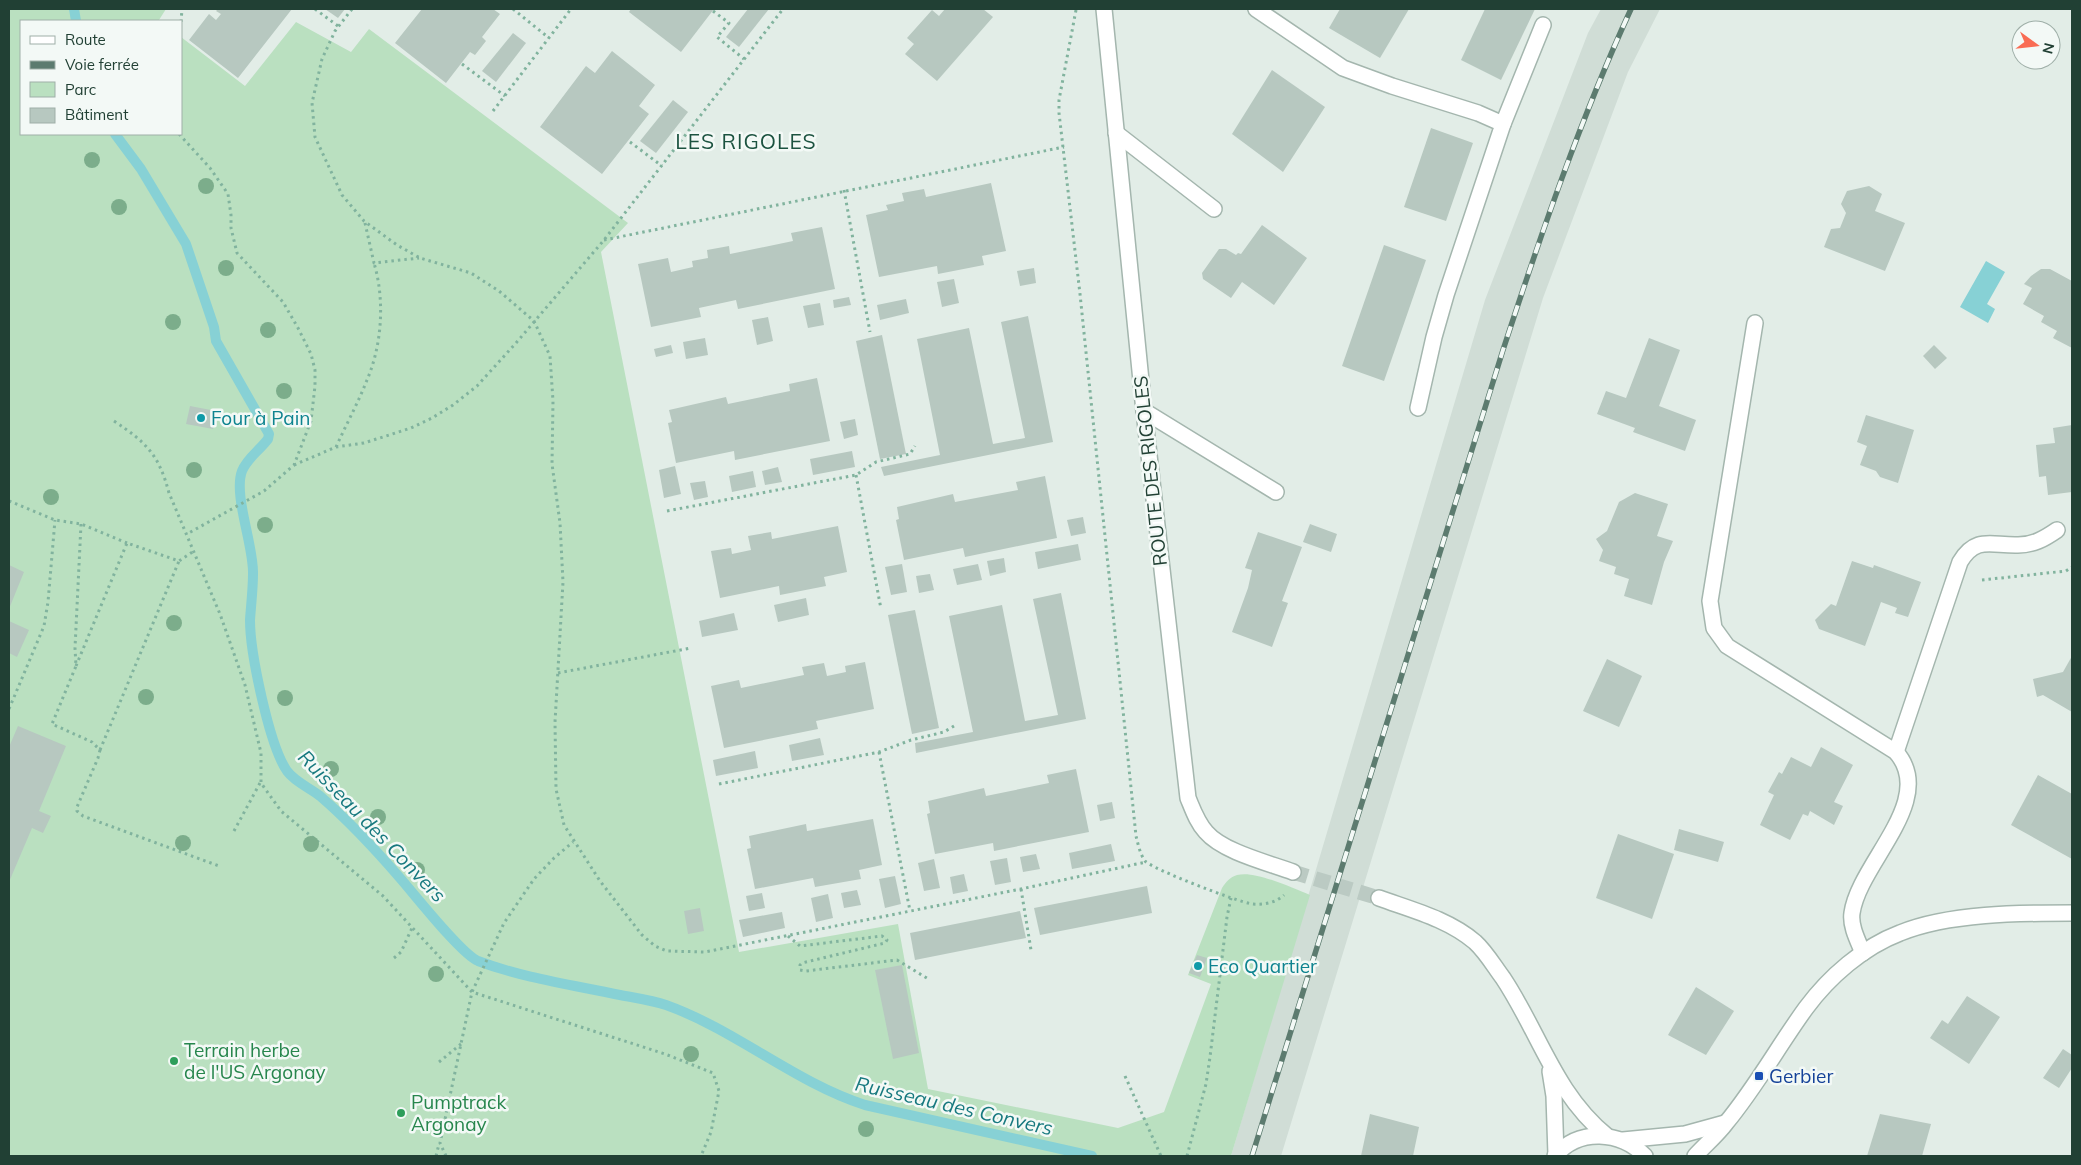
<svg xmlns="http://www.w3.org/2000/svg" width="2081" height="1165" font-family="Mulish,sans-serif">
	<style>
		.built { fill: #d0ddd6 }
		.green { fill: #bae0c0 }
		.water { fill: #87d1d5 }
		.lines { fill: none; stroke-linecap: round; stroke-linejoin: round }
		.stream { stroke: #87d1d5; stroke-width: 10 }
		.building { fill: #b7c8c0 }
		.minor-tunnel { stroke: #bbcac3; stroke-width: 15; stroke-dasharray: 15 8; stroke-linecap: butt }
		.service-casing { stroke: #a4b6ae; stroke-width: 18 }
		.minor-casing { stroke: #a4b6ae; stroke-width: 18 }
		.path { stroke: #81b39e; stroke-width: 3; stroke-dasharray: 2.5 4; stroke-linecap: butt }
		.service { stroke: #fff; stroke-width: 15 }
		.minor { stroke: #fff; stroke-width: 15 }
		.rail-casing { stroke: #5c7b6f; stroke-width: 5.5 }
		.rail { stroke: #f3f9f6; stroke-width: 4; stroke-dasharray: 11; stroke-linecap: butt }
		.tree { fill: #7cad8b }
		.culture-dot { fill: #0f9aa8; stroke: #f3f9f6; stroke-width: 2 }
		.leisure-dot { fill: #2e9e5b; stroke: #f3f9f6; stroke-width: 2 }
		.transit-dot { fill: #1a4fb4; stroke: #f3f9f6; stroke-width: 2 }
		.labels { text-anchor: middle; stroke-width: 5; stroke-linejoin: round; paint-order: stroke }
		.culture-label { font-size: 19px; fill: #0d838f; stroke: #f3f9f6; text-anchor: start }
		.street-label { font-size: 19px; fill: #214034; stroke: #f3f9f6 }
		.leisure-label { font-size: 19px; fill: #27864d; stroke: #f3f9f6; text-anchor: start }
		.transit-label { font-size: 19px; fill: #164399; stroke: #f3f9f6; text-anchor: start }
		.water-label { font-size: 20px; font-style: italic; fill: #17797f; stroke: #f3f9f6 }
		.quarter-label { font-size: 21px; letter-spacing: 1px; fill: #1c5340; stroke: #f3f9f6 }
	</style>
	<rect width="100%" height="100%" fill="#e2ede7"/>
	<path class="built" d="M1601 9H1660L1628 72 1543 298 1281 1156H1231L1485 300 1588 33Z"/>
	<path class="green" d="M9 9H166L159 20 160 21H21V134H181V37L245 86 296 22 351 52 369 29 628 223 601 252 739 952 898 924 928 1089 1118 1128 1164 1112 1211 984 1188 975 1222 888C1226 882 1230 877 1237 875 1255 870 1292 888 1310 895L1231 1156H9Z"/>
	<path class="water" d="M1986 261 2005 272 1987 304 1995 309 1988 323 1960 307Z"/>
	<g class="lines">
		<g class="stream">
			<path d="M74 9 76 21"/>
			<path d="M115 134 141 169 186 244 214 327 216 341 269 434 268 439C260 450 247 458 242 471 233 495 254 546 253 574 253 589 251 605 250 620 250 652 269 745 287 771 295 782 310 788 320 796 349 821 375 849 400 878 415 895 461 954 478 961 523 978 573 985 620 995 635 998 651 1000 666 1005 736 1030 794 1082 865 1105L1092 1156"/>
		</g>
	</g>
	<g class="building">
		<path d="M218 9H292L238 78 189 40 209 14 216 20 221 14 216 11Z"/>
		<path d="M325 9H345L338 18Z"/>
		<path d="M422 9H493L500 14 482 37 486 41 475 55 470 52 446 83 395 43Z"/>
		<path d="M631 9H714L681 52 629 12Z"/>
		<path d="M748 9H769L739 47 726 37Z"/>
		<path d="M945 9H983L993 17 937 81 905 54 914 44 907 38 932 10 939 16Z"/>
		<path d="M1340 9H1409L1380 58 1329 28Z"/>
		<path d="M1485 9H1535L1501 80 1461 60Z"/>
		<path d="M513 33 526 43 496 82 482 71Z"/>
		<path d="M612 51 655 85 639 106 649 114 602 174 540 127 586 66 595 73Z"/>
		<path d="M1272 70 1325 107 1283 172 1232 134Z"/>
		<path d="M673 100 688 112 656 153 640 141Z"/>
		<path d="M1431 128 1473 143 1446 221 1404 207Z"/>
		<path d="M991 183 1006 251 982 256 984 265 938 274 937 266 879 277 866 215 888 210 886 205 904 201 902 193 924 189 926 197Z"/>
		<path d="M1869 186 1882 194 1875 211 1905 223 1885 271 1824 247 1831 229 1840 228 1846 213 1841 204 1847 191Z"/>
		<path d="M1262 225 1307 258 1274 305 1242 282 1231 298 1203 279 1202 273 1219 249H1226L1236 255 1238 253 1241 254Z"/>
		<path d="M822 227 835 289 738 309 736 300 699 308 701 317 651 327 638 264 668 258 671 272 693 267 692 261 708 258 707 250 729 246 730 254 793 241 791 233Z"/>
		<path d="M1384 245 1426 260 1384 381 1342 366Z"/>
		<path d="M1034 268 1036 283 1020 286 1017 271Z"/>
		<path d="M2041 269H2050L2072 281V348L2053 338 2057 331 2041 322 2044 316 2023 304 2032 288 2024 284 2031 276Z"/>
		<path d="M954 279 959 303 942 307 937 282Z"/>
		<path d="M849 297 851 305 834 308 833 300Z"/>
		<path d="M906 299 909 313 880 320 877 305Z"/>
		<path d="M820 303 824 325 808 328 803 306Z"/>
		<path d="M1028 316 1053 442 884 476 881 467 940 455 917 339 969 328 993 444 1025 438 1001 322Z"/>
		<path d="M768 317 773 341 757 345 752 320Z"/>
		<path d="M882 335 906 454 880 459 856 341Z"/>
		<path d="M705 338 708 355 686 359 683 342Z"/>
		<path d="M1649 338 1680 350 1659 406 1696 420 1685 451 1633 432 1635 428 1597 414 1606 391 1626 398Z"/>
		<path d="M671 345 673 353 656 357 654 349Z"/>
		<path d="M1934 345 1947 358 1935 369 1923 356Z"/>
		<path d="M817 378 830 441 735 460 734 451 676 463 668 423 672 422 669 410 726 397 728 404 790 391 789 384Z"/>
		<path d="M190 406 216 411 213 429 186 424Z"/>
		<path d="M1866 415 1914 430 1898 483 1880 477 1876 471 1860 465 1867 446 1857 442Z"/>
		<path d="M855 419 858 435 844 439 840 422Z"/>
		<path d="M2072 425V492L2048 495 2046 476 2039 477 2036 445 2055 443 2053 428Z"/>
		<path d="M852 451 855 467 813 475 810 459Z"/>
		<path d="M675 466 681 494 664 498 659 470Z"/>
		<path d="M778 467 782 482 765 485 762 471Z"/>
		<path d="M753 471 756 487 732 492 729 476Z"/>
		<path d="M1045 476 1057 538 965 557 963 548 904 560 896 520 899 519 897 507 953 494 955 502 1018 490 1016 482Z"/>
		<path d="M705 481 708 497 694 500 690 483Z"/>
		<path d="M1635 493 1668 504 1657 536 1673 541 1664 562 1652 605 1624 596 1629 579 1614 574 1616 567 1599 561 1603 550 1596 539 1607 531 1619 502Z"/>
		<path d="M1083 517 1086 533 1071 536 1067 520Z"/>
		<path d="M1310 524 1337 534 1331 552 1303 542Z"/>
		<path d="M838 526 847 572 824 577 826 586 780 595 779 586 720 598 711 551 731 548 732 554 751 550 748 536 771 532 772 539Z"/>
		<path d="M1258 532 1302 547 1282 601 1288 603 1272 647 1232 632 1248 588 1252 570 1245 568Z"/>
		<path d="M1078 544 1081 560 1038 569 1035 552Z"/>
		<path d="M1004 558 1006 572 990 576 987 561Z"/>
		<path d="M1852 561 1873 568 1874 565 1921 582 1908 617 1895 613 1897 608 1881 602 1865 646 1819 629 1815 620 1831 604 1836 606Z"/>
		<path d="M902 564 907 592 891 595 885 567Z"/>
		<path d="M978 564 982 580 957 585 953 569Z"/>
		<path d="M9 565 24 572 9 609Z"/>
		<path d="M930 574 934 590 919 593 916 576Z"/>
		<path d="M1061 593 1086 719 916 753 915 743 973 732 949 616 1002 605 1025 721 1058 715 1033 599Z"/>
		<path d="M806 598 809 615 778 622 774 605Z"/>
		<path d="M915 610 939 728 912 734 888 615Z"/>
		<path d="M734 613 738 630 702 637 699 621Z"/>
		<path d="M9 621 29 630 17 657 9 653Z"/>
		<path d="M2072 656V712L2043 695 2037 697 2033 679 2063 672Z"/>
		<path d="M1607 659 1642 676 1619 727 1583 711Z"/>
		<path d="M865 662 874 709 816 721 818 729 724 748 711 686 739 680 741 688 804 675 802 667 824 663 827 676 846 672 845 666Z"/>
		<path d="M18 726 66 746 39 811 51 816 43 833 32 828 9 882V747Z"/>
		<path d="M820 738 824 755 792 761 789 745Z"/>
		<path d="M1821 747 1853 765 1834 802 1843 806 1834 825 1810 811 1808 816 1803 814 1790 840 1760 825 1774 795 1768 792 1779 772 1782 774 1791 757 1811 767Z"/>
		<path d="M755 751 758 768 716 776 713 760Z"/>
		<path d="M1076 769 1089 832 994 851 993 843 935 854 927 814 930 813 928 801 984 788 986 796 1049 783 1047 775Z"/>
		<path d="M2038 775 2072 794V859L2011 825Z"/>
		<path d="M1112 802 1115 818 1100 821 1097 805Z"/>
		<path d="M873 819 882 865 859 870 861 879 815 887 813 878 755 889 747 849 751 848 749 836 806 824 807 831Z"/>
		<path d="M1679 829 1724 842 1718 862 1674 850Z"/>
		<path d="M1618 834 1674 854 1652 919 1596 898Z"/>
		<path d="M1111 844 1115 861 1072 869 1069 853Z"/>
		<path d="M1036 854 1040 869 1023 872 1020 857Z"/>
		<path d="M1007 858 1011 882 995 885 990 861Z"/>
		<path d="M934 859 940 888 924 891 918 863Z"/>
		<path d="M964 874 968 891 953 894 950 877Z"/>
		<path d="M895 876 901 904 885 908 879 879Z"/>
		<path d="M1147 886 1152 913 1040 935 1034 908Z"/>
		<path d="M857 890 861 905 844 908 841 893Z"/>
		<path d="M762 893 765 908 749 911 746 896Z"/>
		<path d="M828 894 833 918 816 922 811 898Z"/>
		<path d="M700 908 704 931 688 934 684 911Z"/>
		<path d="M1020 911 1026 938 915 960 910 933Z"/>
		<path d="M782 912 785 928 743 937 739 920Z"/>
		<path d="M1197 955 1207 958 1200 977 1189 973Z"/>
		<path d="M902 965 919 1053 893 1059 875 970Z"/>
		<path d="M1696 987 1734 1011 1706 1055 1668 1035Z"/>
		<path d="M1967 996 2000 1017 1969 1064 1930 1038 1942 1020 1948 1024Z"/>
		<path d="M2063 1049 2072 1055V1068L2059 1088 2043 1078Z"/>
		<path d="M1370 1114 1419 1127 1413 1156H1361Z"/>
		<path d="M1880 1114 1931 1124 1922 1156H1867Z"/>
	</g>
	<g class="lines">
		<path class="minor-tunnel" d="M1293 872 1379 898"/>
		<g class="service-casing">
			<g id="service">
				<path d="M1256 9 1343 68 1392 86 1478 113 1503 124 1446 295 1434 337 1418 408"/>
				<path d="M1503 124 1543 25"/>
				<path d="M1116 133 1214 209"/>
				<path d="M1144 411 1276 492"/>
				<path d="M1896 752 1960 562C1976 535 1992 546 2018 545 2033 545 2044 539 2057 530"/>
			</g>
		</g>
		<g class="minor-casing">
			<g id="minor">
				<path d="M1104 9 1144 411 1188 798C1193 810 1197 822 1206 832 1223 852 1269 863 1293 872"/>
				<path d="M1755 323 1710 601 1714 628 1727 646 1896 752C1938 800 1859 863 1852 913 1850 926 1858 941 1863 953"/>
				<path d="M1379 898C1412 910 1448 919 1475 942 1486 952 1494 966 1503 978 1539 1032 1555 1094 1607 1136"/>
				<path d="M1550 1071 1554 1096 1556 1155"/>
				<path d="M1623 1140 1685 1134 1725 1123"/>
				<path d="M1555 1156C1579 1128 1620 1131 1645 1156"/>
				<path d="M1695 1156C1705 1145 1717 1135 1726 1123 1756 1087 1779 1045 1806 1008 1829 977 1863 947 1900 933 1949 913 2020 913 2072 913"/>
			</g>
		</g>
		<g class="path">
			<path d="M315 9 338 26"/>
			<path d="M352 9 335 31 322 59 312 103 315 137 342 195 364 221 397 245 420 258 471 273 499 291 534 321 550 356 553 401 552 464 560 523 563 582 555 722 556 789 564 825 600 881 642 935 655 946 667 951 705 952 1021 889 1146 862"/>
			<path d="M513 9 549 38"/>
			<path d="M1076 10 1059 100V113L1080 294 1136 836C1138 844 1140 854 1145 861 1152 869 1238 902 1252 904 1264 905 1275 903 1284 895"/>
			<path d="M713 11 729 23 717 37 744 59"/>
			<path d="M181 22 182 9"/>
			<path d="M462 64 505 96"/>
			<path d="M493 111 571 9"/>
			<path d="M179 134 210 168 228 194 231 215V228L237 253 283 302 298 328 311 354 315 370V386L311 421 294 465 264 491 187 534"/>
			<path d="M630 142 662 166"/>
			<path d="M844 190 870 332"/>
			<path d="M365 223 374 263 419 258"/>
			<path d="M604 240 1064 147"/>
			<path d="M114 421C147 443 159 455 169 493L220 614 245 685 261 753V783L281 811 383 896 472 992 665 1054 713 1073 719 1091 711 1132 701 1156"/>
			<path d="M336 447C346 425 358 403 367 380 382 345 385 300 374 263"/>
			<path d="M294 465 336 447 364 443 411 428 432 418 453 405 477 386 516 343 604 240 783 9"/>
			<path d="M856 475 881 609"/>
			<path d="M9 501 55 520 81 524 127 543"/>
			<path d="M667 511 856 475 876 462 910 454 915 446"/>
			<path d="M81 524 75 648 76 666 52 724 92 742 100 750 98 758 77 807V811L83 816 219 866"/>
			<path d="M1982 580 2066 571 2072 567"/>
			<path d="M76 666 127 543 179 561 194 551"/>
			<path d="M558 673 691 648"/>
			<path d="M9 709 44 626 48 602 55 520"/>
			<path d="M100 750 179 561"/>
			<path d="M879 752 910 911"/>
			<path d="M719 784 879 752 911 740 944 732 954 726"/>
			<path d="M234 831 260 783"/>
			<path d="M1021 889 1031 950"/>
			<path d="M788 936 800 946 882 936 887 940 885 943 802 963 800 965V970L806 971 897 960 930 980"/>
			<path d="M394 958 401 952 412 928"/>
			<path d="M439 1062 461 1044"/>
			<path d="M1125 1076 1161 1156"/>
			<path d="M436 1156 439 1144"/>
			<path d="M446 1156 440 1143 472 992 504 923 534 879 554 858 573 842"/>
			<path d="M1187 1156 1206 1084 1210 1057 1227 917 1231 898"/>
		</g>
		<use href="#service" class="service"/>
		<use href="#minor" class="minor"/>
		<g class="rail-casing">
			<path id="rail" d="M1252 1156 1503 350C1541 234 1580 120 1631 9"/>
		</g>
		<use href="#rail" class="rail"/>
	</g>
	<g class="tree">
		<circle cx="92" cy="160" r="8"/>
		<circle cx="206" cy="186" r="8"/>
		<circle cx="119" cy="207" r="8"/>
		<circle cx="226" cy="268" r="8"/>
		<circle cx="173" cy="322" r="8"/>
		<circle cx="268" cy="330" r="8"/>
		<circle cx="284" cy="391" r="8"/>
		<circle cx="194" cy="470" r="8"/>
		<circle cx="51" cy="497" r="8"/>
		<circle cx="265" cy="525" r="8"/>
		<circle cx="174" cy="623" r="8"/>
		<circle cx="146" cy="697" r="8"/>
		<circle cx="285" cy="698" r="8"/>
		<circle cx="331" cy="769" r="8"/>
		<circle cx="378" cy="817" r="8"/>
		<circle cx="183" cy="843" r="8"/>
		<circle cx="311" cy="844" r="8"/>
		<circle cx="417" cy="870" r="8"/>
		<circle cx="436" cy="974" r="8"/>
		<circle cx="691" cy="1054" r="8"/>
		<circle cx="866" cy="1129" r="8"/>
	</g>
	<g class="culture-dot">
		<circle cx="201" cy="418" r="5"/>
		<circle cx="1198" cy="966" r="5"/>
	</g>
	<g class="leisure-dot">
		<circle cx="174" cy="1061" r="5"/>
		<circle cx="401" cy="1113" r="5"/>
	</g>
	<rect class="transit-dot" x="1754" y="1071" width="10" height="10" rx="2.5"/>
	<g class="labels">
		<g class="culture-label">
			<text x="211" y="425">Four à Pain</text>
			<text x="1208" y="973">Eco Quartier</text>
		</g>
		<g class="street-label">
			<text transform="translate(1150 471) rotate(-96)" y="7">ROUTE DES RIGOLES</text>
		</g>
		<g class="leisure-label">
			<text x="184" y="1057">Terrain herbe<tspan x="184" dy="22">de l'US Argonay</tspan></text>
			<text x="411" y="1109">Pumptrack<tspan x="411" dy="22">Argonay</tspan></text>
		</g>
		<g class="transit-label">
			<text x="1769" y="1083">Gerbier</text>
		</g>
		<g class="water-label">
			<text transform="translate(372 826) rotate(46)" y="7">Ruisseau des Convers</text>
			<text transform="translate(954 1106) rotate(13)" y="7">Ruisseau des Convers</text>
		</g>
		<g class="quarter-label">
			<text x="746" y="149">LES RIGOLES</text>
		</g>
	</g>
	<rect width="2081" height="1165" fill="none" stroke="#214034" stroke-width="20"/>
	<rect x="20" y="20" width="162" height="115" fill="#f3f9f6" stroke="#9fafa8"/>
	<rect x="30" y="36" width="25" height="8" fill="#ffffff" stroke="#9fafa8"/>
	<text x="65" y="45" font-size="15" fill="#214034">Route</text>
	<rect x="30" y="61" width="25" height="8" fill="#5c7b6f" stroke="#9fafa8"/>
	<text x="65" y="70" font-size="15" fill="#214034">Voie ferrée</text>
	<rect x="30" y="82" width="25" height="15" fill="#bae0c0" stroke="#9fafa8"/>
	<text x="65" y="95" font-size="15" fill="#214034">Parc</text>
	<rect x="30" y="108" width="25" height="15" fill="#b7c8c0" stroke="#9fafa8"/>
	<text x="65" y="120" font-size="15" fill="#214034">Bâtiment</text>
	<g transform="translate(2036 45) rotate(105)"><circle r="24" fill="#f3f9f6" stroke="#9fafa8"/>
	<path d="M0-4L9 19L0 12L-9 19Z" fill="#f96c54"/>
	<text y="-8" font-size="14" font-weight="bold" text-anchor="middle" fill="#214034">N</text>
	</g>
</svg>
